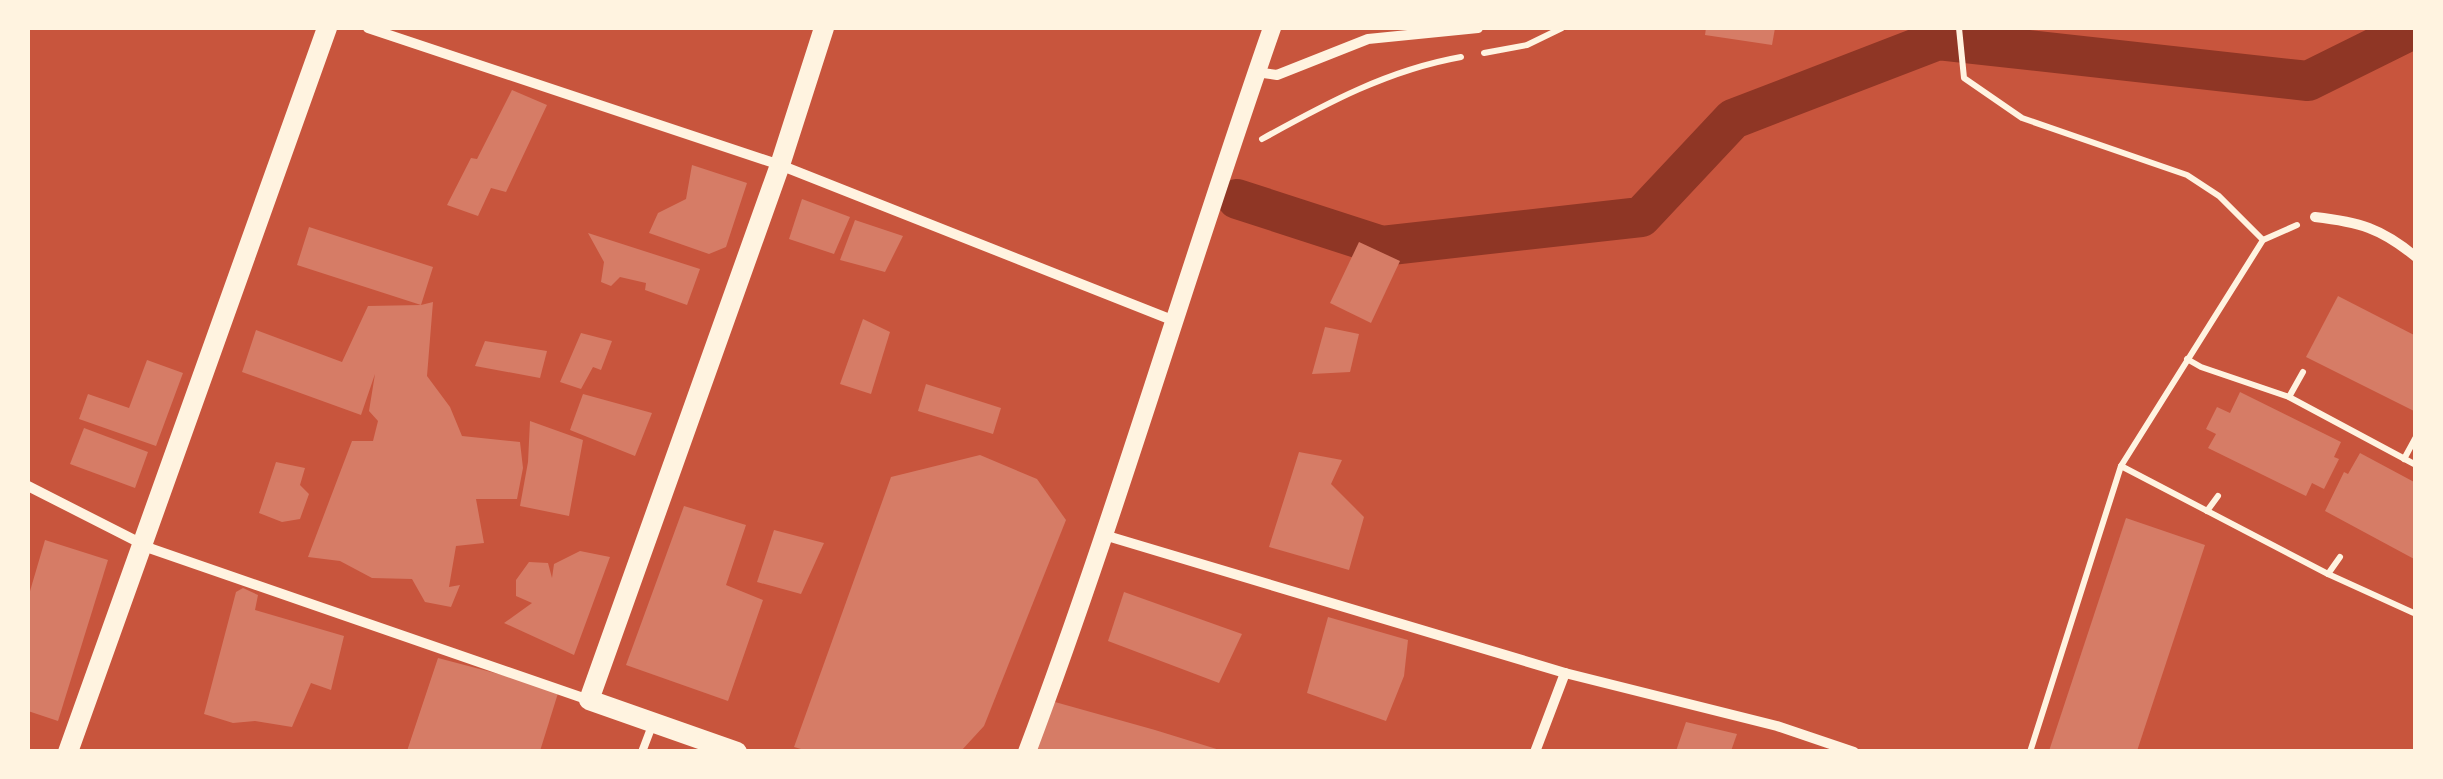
<svg xmlns="http://www.w3.org/2000/svg" width="2443" height="779" font-family="'DejaVu Sans',sans-serif">
	<style>
		.lines { fill: none; stroke-linecap: round; stroke-linejoin: round }
		.canal { stroke: #8f3625; stroke-width: 40 }
		.building { fill: #d67c66 }
		.path { stroke: #fff3e0; stroke-width: 6 }
		.service { stroke: #fff3e0; stroke-width: 8 }
		.minor { stroke: #fff3e0; stroke-width: 10 }
		.tertiary { stroke: #fff3e0; stroke-width: 18 }
		.secondary { stroke: #fff3e0; stroke-width: 20 }
	</style>
	<rect width="100%" height="100%" fill="#c8553d"/>
	<g class="lines">
		<path class="canal" d="M1237 199 1382 246 1641 217 1733 119 1938 40 2308 81 2415 28"/>
	</g>
	<g class="building">
		<path d="M1706 28H1775L1772 45 1705 35Z"/>
		<path d="M512 90 547 105 506 192 491 188 478 216 447 205 471 158 477 159Z"/>
		<path d="M692 165 747 183 726 247 709 254 649 233 658 213 686 199Z"/>
		<path d="M802 199 850 217 834 254 789 239Z"/>
		<path d="M855 220 903 236 885 272 840 260Z"/>
		<path d="M309 227 433 267 421 305 433 302 427 376 450 407 462 436 520 442 523 468 517 499H476L484 543 456 546 449 587 460 585 451 607 425 602 412 579 372 578 340 561 308 557 352 441H373L378 421 369 411 375 374 361 415 242 372 256 330 342 362 368 306 421 305 297 265Z"/>
		<path d="M588 233 700 269 687 305 645 290 646 283 620 277 611 286 601 282 604 262Z"/>
		<path d="M1359 242 1400 261 1371 323 1330 303Z"/>
		<path d="M2338 296 2416 336V412L2306 357Z"/>
		<path d="M863 319 890 332 871 394 840 384Z"/>
		<path d="M1325 327 1359 334 1350 372 1312 374Z"/>
		<path d="M581 333 612 341 601 370 593 367 581 389 560 382Z"/>
		<path d="M485 341 547 351 540 378 475 366Z"/>
		<path d="M147 360 183 373 156 446 79 419 88 394 129 408Z"/>
		<path d="M926 384 1001 408 993 434 918 411Z"/>
		<path d="M2240 392 2341 442 2334 457 2339 459 2324 489 2312 483 2306 496 2208 448 2216 434 2206 429 2217 407 2230 413Z"/>
		<path d="M583 394 652 413 635 456 570 430Z"/>
		<path d="M530 421 583 440 569 516 520 506 528 462Z"/>
		<path d="M84 428 148 452 135 488 70 464Z"/>
		<path d="M1299 452 1342 460 1331 484 1364 517 1349 570 1269 547Z"/>
		<path d="M2360 453 2416 483V560L2325 511 2344 472 2348 474Z"/>
		<path d="M980 455 1037 479 1066 520 984 726 961 751H808L794 747 891 477Z"/>
		<path d="M276 462 305 468 300 485 309 494 300 519 282 522 259 513Z"/>
		<path d="M684 506 746 525 726 585 763 600 728 701 626 665Z"/>
		<path d="M2126 518 2205 545 2137 751H2049Z"/>
		<path d="M774 530 824 543 801 594 757 582Z"/>
		<path d="M45 540 108 560 58 721 28 711V598Z"/>
		<path d="M580 551 610 557 574 655 504 623 532 603 516 596V580L529 562 548 563 552 578 554 564Z"/>
		<path d="M243 588 258 595 255 610 344 636 331 690 311 683 292 727 255 721 233 723 204 714 236 592Z"/>
		<path d="M1124 592 1242 634 1219 683 1108 641Z"/>
		<path d="M1328 617 1408 640 1404 676 1386 721 1307 693Z"/>
		<path d="M438 658 559 690 540 751H407Z"/>
		<path d="M1055 702 1155 730 1223 751H1035Z"/>
		<path d="M1686 722 1737 734 1731 751H1676Z"/>
	</g>
	<g class="lines">
		<g class="path">
			<path d="M1959 28 1964 78 2022 118 2187 175 2219 196 2263 240"/>
			<path d="M1484 53 1527 45 1562 28"/>
			<path d="M1262 139C1327 103 1388 70 1461 57"/>
			<path d="M2187 359 2201 367 2289 397 2416 465"/>
			<path d="M2289 397 2303 372"/>
			<path d="M2404 459 2416 437"/>
			<path d="M2121 466 2328 574 2416 614"/>
			<path d="M2207 511 2218 496"/>
			<path d="M2328 574 2340 557"/>
			<path d="M2030 752 2121 466 2263 240 2297 225"/>
		</g>
		<path class="service" d="M642 752 653 723"/>
		<g class="minor">
			<path d="M368 28 780 165 1172 320"/>
			<path d="M1256 72 1277 75 1368 39 1478 28"/>
			<path d="M2315 217C2359 222 2381 228 2416 257"/>
			<path d="M28 486 152 549 589 700"/>
			<path d="M1104 535 1565 673 1777 726 1854 752"/>
			<path d="M1535 752 1565 673"/>
		</g>
		<path class="tertiary" d="M1027 752C1117 513 1188 268 1272 28"/>
		<g class="secondary">
			<path d="M68 752 327 28"/>
			<path d="M737 752 589 700 780 165 824 28"/>
		</g>
	</g>
	<rect width="2443" height="779" fill="none" stroke="#fff3e0" stroke-width="60"/>
</svg>
